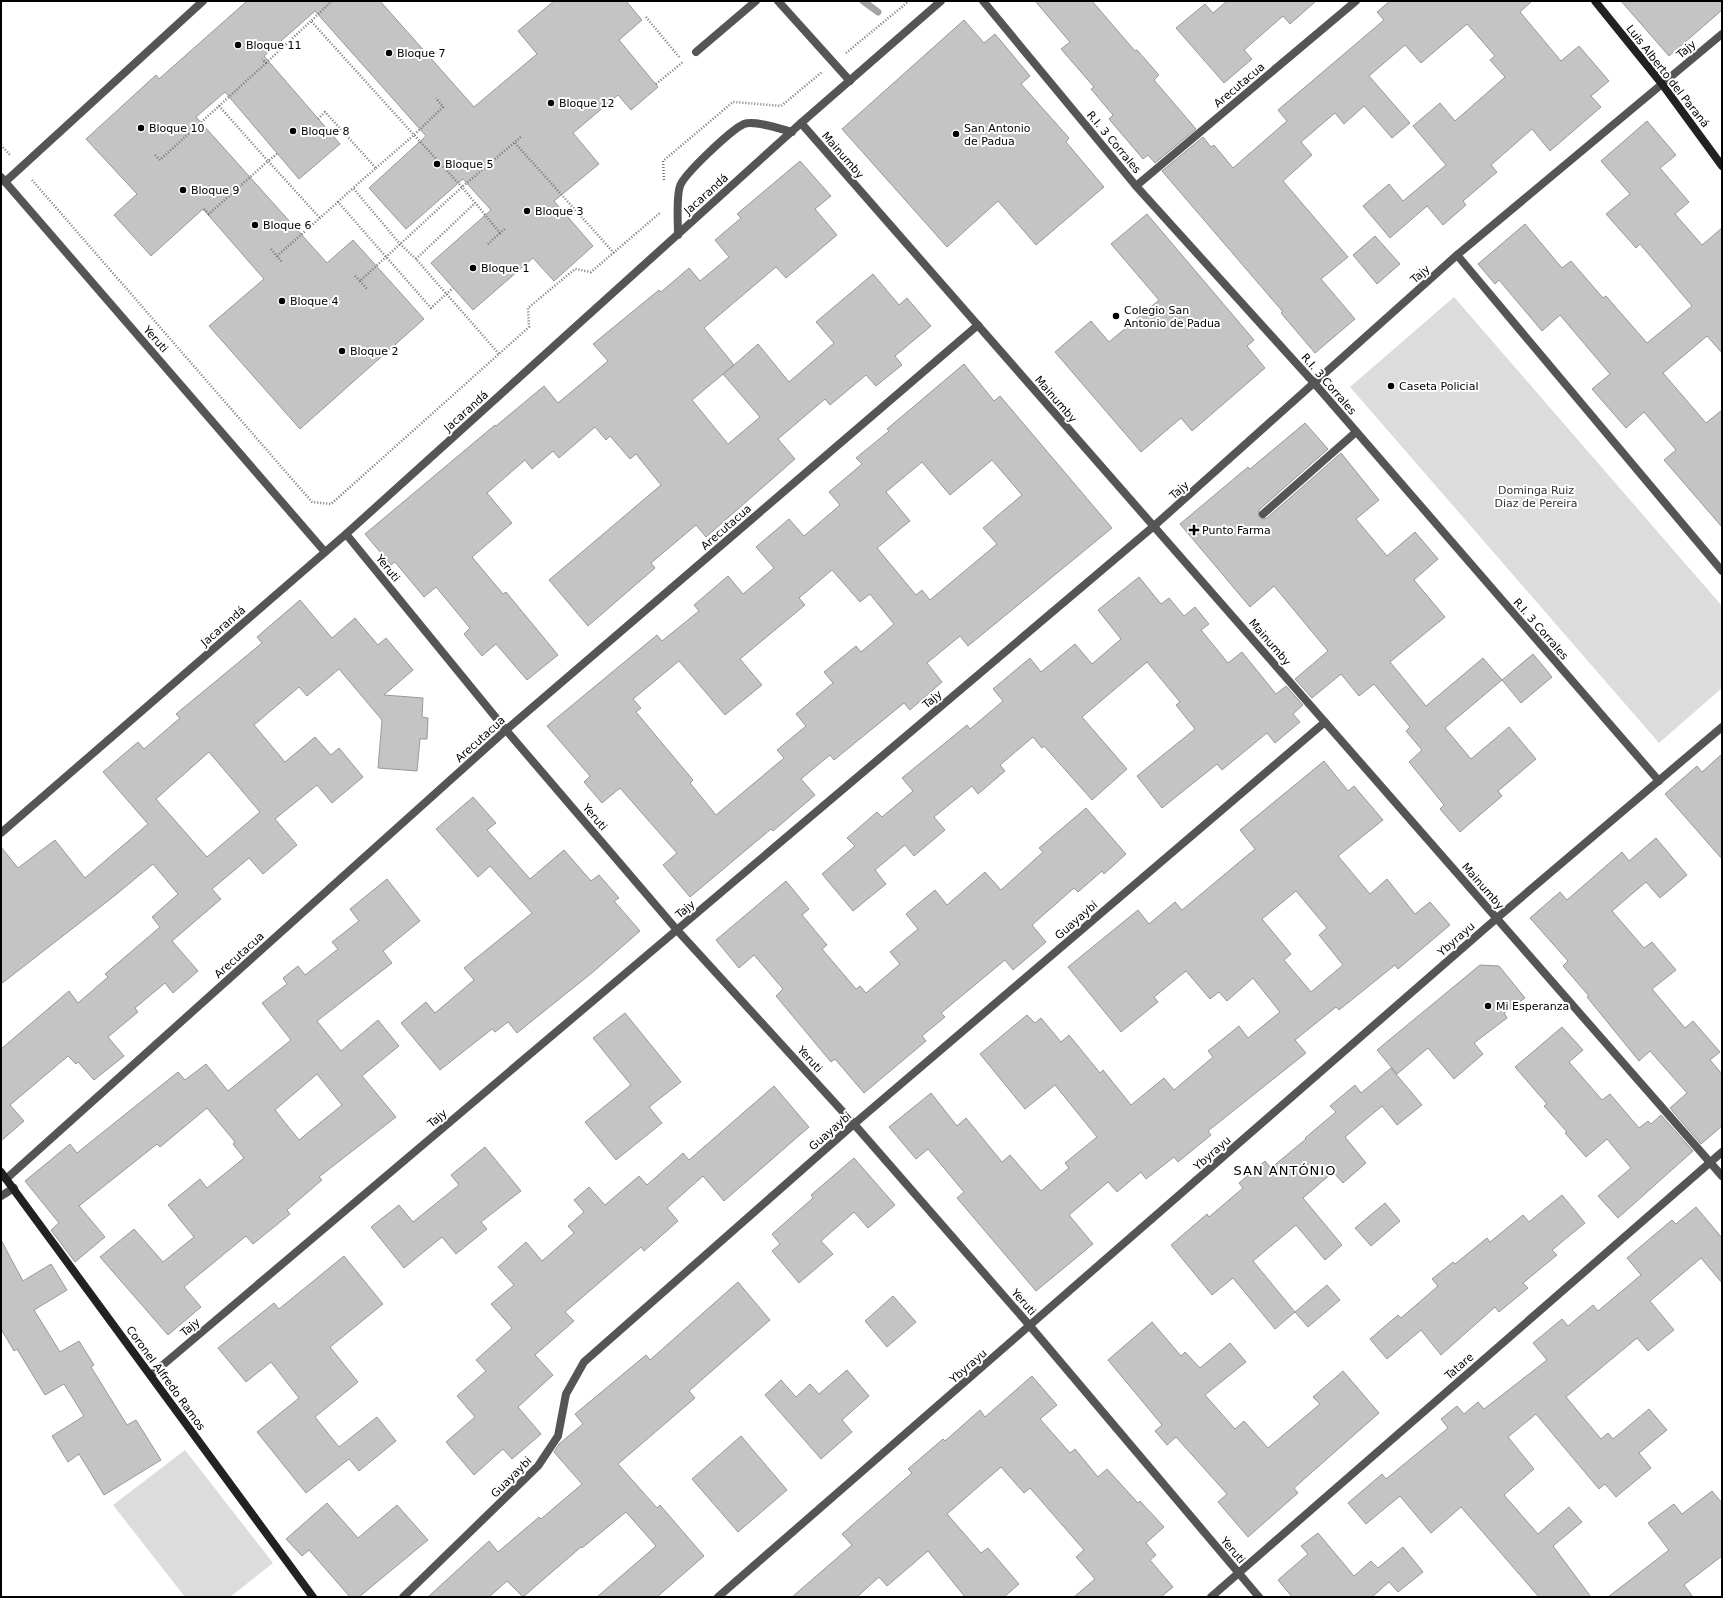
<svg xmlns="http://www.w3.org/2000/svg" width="1723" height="1598" font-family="'DejaVu Sans',sans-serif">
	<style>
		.green { fill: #dcdcdc }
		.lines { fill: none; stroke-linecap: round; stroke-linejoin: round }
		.stream { stroke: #a3a3a3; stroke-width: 7 }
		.building { fill: #c4c4c4; stroke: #999; fill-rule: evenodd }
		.path { stroke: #777; stroke-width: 2.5; stroke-dasharray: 1 2; stroke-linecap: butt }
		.service { stroke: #555; stroke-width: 8 }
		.minor { stroke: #555; stroke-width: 8 }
		.tertiary { stroke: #555; stroke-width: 8 }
		.secondary { stroke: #222; stroke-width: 8 }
		.poi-dot { fill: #000; stroke: #fff; stroke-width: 1.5 }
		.labels { text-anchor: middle; stroke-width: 4; stroke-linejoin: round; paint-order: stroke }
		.poi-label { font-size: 11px; fill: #000; stroke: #fff; text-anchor: start }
		.street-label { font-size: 11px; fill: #000; stroke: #fff }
		.park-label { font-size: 11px; fill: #333; stroke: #fff }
		.quarter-label { font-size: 13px; letter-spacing: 1px; fill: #000; stroke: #fff }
	</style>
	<rect width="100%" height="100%" fill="#fff"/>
	<g class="green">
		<path d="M1454 297 1722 606V688L1659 743 1350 387Z"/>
		<path d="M185 1450 273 1563 230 1597H185L113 1505Z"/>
	</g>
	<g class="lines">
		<path class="stream" d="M863 1 878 12"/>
	</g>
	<g class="building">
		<path d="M247 1H380L474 107 537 54 518 31 554 1H626L642 20 619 40 658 87 631 110 618 95 573 133 599 164 554 201 593 246 554 281 533 258 473 310 431 263 491 210 463 179 406 229 369 188 426 136 315 11 264 56 340 144 299 179 225 92 196 117 327 263 353 240 424 319 300 429 209 326 264 279 203 209 151 256 114 215 137 194 86 139 156 75 159 79Z"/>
		<path d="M1035 1H1092L1135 51 1137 50 1159 75 1154 80 1196 129 1155 163 1148 155 1143 159 1109 119 1113 115 1091 89 1094 87 1061 49 1070 42Z"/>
		<path d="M1227 1H1316L1290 24 1283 16 1244 50 1252 59 1224 83 1176 28 1205 4 1213 13Z"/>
		<path d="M1390 1H1532L1520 12 1561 61 1579 46 1609 81 1591 96 1601 107 1550 151 1532 129 1491 165 1497 172 1463 201 1466 205 1443 225 1427 206 1390 238 1363 206 1389 184 1403 201 1446 165 1413 126 1440 103 1455 121 1505 77 1490 60 1495 56 1467 24 1421 63 1405 45 1369 76 1410 123 1392 138 1364 106 1344 124 1335 113 1301 142 1312 155 1283 181 1348 257 1321 279 1355 319 1315 353 1281 313 1283 312 1162 171 1203 137 1211 147 1214 145 1233 168 1287 121 1278 110 1384 20 1377 12Z"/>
		<path d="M1621 1H1722V10L1669 56Z"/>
		<path d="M964 20 984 43 995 34 1030 76 1021 84 1069 138 1066 142 1104 187 1036 245 998 201 947 247 842 129Z"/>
		<path d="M1647 121 1676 155 1660 168 1689 202 1675 214 1702 245 1722 228V353L1707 336 1663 373 1706 423 1722 410V527L1664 460 1676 450 1644 412 1626 428 1592 389 1610 374 1560 315 1542 331 1499 280 1495 284 1478 264 1525 224 1562 268 1571 261 1603 298 1606 296 1647 343 1692 306 1640 244 1636 248 1606 214 1630 194 1601 161Z"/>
		<path d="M800 161 831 196 815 209 837 235 786 278 776 267 704 328 734 365 758 344 789 382 834 343 816 322 873 274 899 305 907 298 931 326 895 356 902 365 876 386 866 375 830 405 825 399 778 439 795 459 706 537 696 525 651 563 655 568 588 626 549 580 661 485 636 454 630 459 610 436 606 440 595 427 559 458 553 451 532 469 525 460 487 493 512 523 472 557 503 594 506 592 558 655 527 680 496 644 482 656 464 634 470 628 436 587 424 597 395 562 391 565 365 534 495 425 496 426 544 386 558 403 608 361 593 344 659 290 661 292 689 268 700 281 729 257 715 240 741 218 737 214ZM734 365 723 374 760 417 728 444 692 400Z"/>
		<path d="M1147 214 1254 340 1247 346 1265 368 1192 431 1181 418 1141 452 1055 352 1091 321 1109 342 1159 300 1111 244Z"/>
		<path d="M1375 236 1400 264 1377 284 1353 255Z"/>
		<path d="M964 364 994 401 1000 396 1112 528 968 646 960 636 927 663 942 682 910 710 904 703 834 760 830 755 801 779 815 795 773 831 771 829 690 897 663 865 677 853 620 788 602 803 584 782 590 776 547 726 657 635 662 641 699 611 694 605 728 576 743 594 774 568 756 547 789 519 804 536 840 505 829 492 862 464 856 458 889 431 887 429ZM992 460 1022 495 983 528 997 544 930 600 922 590 916 595 877 548 910 521 886 492 922 462 950 495ZM832 570 860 602 870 594 894 624 861 652 856 646 824 672 833 683 796 714 806 726 777 750 784 758 716 815 690 783 693 780 636 712 641 708 633 699 679 661 725 715 762 685 740 659 805 605 799 598Z"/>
		<path d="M1305 423 1328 449 1259 510V517L1262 519 1267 518 1341 453 1379 500 1356 519 1387 556 1415 532 1438 559 1414 580 1445 617 1390 662 1426 706 1483 658 1502 680 1445 728 1471 759 1509 727 1536 759 1498 791 1502 796 1460 832 1440 809 1444 805 1409 762 1422 750 1406 731 1410 727 1374 684 1359 696 1341 674 1312 698 1295 679 1328 651 1274 586 1250 607 1180 524 1248 467 1250 469Z"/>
		<path d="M1139 577 1161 604 1169 598 1184 616 1195 607 1209 624 1201 630 1228 663 1242 652 1276 694 1286 686 1303 705 1293 714 1300 722 1275 743 1267 733 1222 770 1217 764 1162 808 1137 776 1195 729 1176 705 1180 702 1147 662 1082 717 1127 769 1092 800 1044 746 1042 748 1033 737 1000 765 1005 771 978 794 972 786 934 817 945 830 914 856 905 845 875 870 886 884 853 911 822 874 855 846 847 838 877 812 882 817 913 791 902 778 967 725 970 729 1003 701 993 689 1030 658 1041 672 1075 644 1092 664 1121 639 1098 610Z"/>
		<path d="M300 600 332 638 355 618 378 645 386 638 413 670 384 695 423 698 422 717 428 718 427 739H420L417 771 378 768 382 720 339 669 307 696 299 687 254 725 285 762 315 737 331 755 339 748 363 777 332 803 317 785 275 819 297 845 263 874 249 858 212 889 221 899 172 941 198 971 173 993 165 983 135 1008 138 1012 108 1037 124 1056 94 1080 78 1062 76 1064 68 1056 10 1105 24 1121 1 1141V1049L69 991 78 1003 108 977 105 974 160 927 152 917 178 894 153 864 113 897 1 984V847L18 868 55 840 85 878 148 824 103 772 138 742 144 749 180 718 176 714 262 643 257 637ZM209 752 260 812 207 857 156 799Z"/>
		<path d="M1533 654 1552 677 1521 703 1502 680Z"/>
		<path d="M1722 754V859L1665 794 1697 766 1702 772Z"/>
		<path d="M1324 761 1348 791 1354 786 1383 820 1338 856 1370 894 1387 879 1415 914 1430 902 1450 925 1398 969 1395 965 1339 1010 1336 1007 1295 1040 1306 1053 1208 1131 1211 1135 1178 1162 1174 1157 1146 1179 1141 1172 1117 1192 1108 1182 1069 1215 1093 1244 1036 1291 957 1198 964 1192 928 1149 916 1159 889 1127 931 1093 957 1126 966 1118 1002 1162 1010 1155 1041 1191 1069 1168 1065 1163 1097 1137 1055 1085 1025 1109 980 1054 1027 1015 1035 1023 1041 1018 1061 1042 1069 1035 1100 1073 1103 1070 1131 1105 1164 1078 1174 1090 1213 1057 1208 1051 1239 1026 1248 1038 1280 1012 1253 978 1227 1001 1219 992 1210 999 1186 971 1154 997 1158 1002 1121 1032 1068 967 1138 910 1149 924 1175 902 1182 910 1255 849 1240 830ZM1296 891 1327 928 1319 935 1343 965 1311 992 1284 960 1291 954 1262 919Z"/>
		<path d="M473 797 496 823 487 830 530 879 564 850 591 881 599 875 619 898 614 901 640 931 593 972 517 1033 508 1022 495 1032 492 1029 440 1070 401 1023 426 1002 435 1013 474 980 464 968 532 913 490 866 478 877 436 829Z"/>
		<path d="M1086 808 1126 854 1104 874 1102 871 1078 892 1074 888 1032 925 1046 942 1013 970 1005 960 941 1013 945 1017 922 1036 926 1041 864 1093 835 1059 831 1062 776 996 783 989 754 955 739 968 716 940 786 881 809 909 802 915 827 945 822 949 856 989 860 986 866 993 900 964 890 952 918 929 906 914 935 890 947 905 985 872 1001 890 1043 852 1039 848Z"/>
		<path d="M1656 838 1687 875 1660 898 1646 882 1612 911 1644 948 1652 942 1676 970 1652 989 1685 1028 1693 1021 1720 1052 1710 1060 1722 1074V1126L1701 1144 1670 1108 1687 1093 1650 1051 1639 1061 1587 997 1589 996 1563 966 1568 961 1530 918 1560 892 1567 900 1622 852 1629 861Z"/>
		<path d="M387 879 420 921 383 951 392 963 317 1021 341 1051 378 1020 399 1046 362 1076 396 1117 319 1177 322 1180 287 1210 290 1214 253 1244 246 1236 184 1287 201 1307 168 1335 100 1257 134 1229 163 1262 194 1237 168 1205 200 1179 207 1188 244 1158 233 1144 235 1142 207 1108 160 1147 157 1144 79 1206 105 1237 75 1262 51 1230 59 1223 25 1181 70 1144 77 1153 178 1072 185 1080 206 1064 228 1091 291 1040 262 1003 287 984 283 978 298 966 305 975 338 949 332 942 359 921 350 909ZM317 1074 342 1105 299 1140 275 1110Z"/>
		<path d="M1480 965 1499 966 1525 998 1504 1013 1507 1018 1474 1043 1483 1054 1454 1079 1428 1048 1397 1074 1377 1050Z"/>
		<path d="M625 1013 681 1082 649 1107 662 1123 616 1160 585 1122 631 1085 593 1038Z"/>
		<path d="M1562 1027 1583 1050 1569 1062 1602 1100 1610 1094 1639 1128 1648 1121 1651 1124 1661 1115 1693 1151 1618 1218 1598 1196 1631 1168 1607 1139 1586 1157 1565 1133 1567 1132 1544 1106 1547 1104 1515 1067Z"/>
		<path d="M1391 1068 1422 1105 1397 1125 1382 1106 1345 1137 1366 1163 1343 1183 1333 1172 1303 1198 1342 1245 1325 1260 1296 1225 1253 1261 1295 1312 1275 1329 1233 1278 1212 1295 1171 1245 1207 1214 1209 1217 1243 1188 1239 1183 1265 1161 1271 1168 1306 1139 1305 1138 1336 1112 1330 1106 1355 1085 1361 1093Z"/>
		<path d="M774 1086 809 1127 724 1201 703 1176 667 1208 678 1221 644 1251 641 1247 565 1312 574 1321 535 1355 553 1375 518 1407 541 1434 512 1459 503 1449 474 1475 446 1442 475 1417 457 1396 486 1371 476 1360 512 1328 491 1304 514 1285 498 1267 526 1242 542 1261 574 1233 568 1226 584 1212 574 1200 589 1187 605 1205 639 1176 647 1185 683 1153 689 1160Z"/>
		<path d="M485 1147 521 1191 481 1222 487 1229 456 1254 442 1237 404 1268 371 1227 399 1205 413 1222 459 1185 451 1175Z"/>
		<path d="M854 1158 895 1205 868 1228 854 1212 821 1241 833 1254 799 1283 772 1251 780 1244 772 1234 813 1198 811 1195Z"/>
		<path d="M1562 1195 1585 1223 1552 1250 1557 1255 1523 1283 1528 1288 1499 1312 1495 1307 1441 1355 1421 1330 1387 1359 1370 1339 1398 1315 1401 1318 1438 1286 1432 1279 1453 1262 1455 1264 1487 1238 1490 1242 1523 1215 1529 1222Z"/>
		<path d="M1385 1203 1400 1221 1371 1246 1355 1228Z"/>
		<path d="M1696 1207 1722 1238V1283L1701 1258 1650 1301 1674 1330 1648 1351 1637 1338 1566 1397 1601 1439 1608 1433 1613 1439 1649 1409 1667 1430 1639 1453 1651 1468 1616 1497 1605 1484 1599 1489 1536 1414 1508 1437 1534 1469 1504 1495 1538 1534 1569 1507 1582 1522 1553 1546 1591 1597H1539L1461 1507 1431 1533 1400 1496 1366 1524 1348 1503 1382 1474 1386 1479 1448 1428 1441 1419 1457 1406 1464 1414 1478 1402 1484 1409 1547 1360 1533 1343 1562 1319 1568 1326 1593 1305 1598 1311 1641 1275 1627 1258 1672 1220 1676 1224Z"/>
		<path d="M1 1240 23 1281 51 1264 67 1290 34 1310 60 1352 79 1341 94 1365 91 1367 127 1425 136 1420 161 1460 104 1495 79 1454 68 1462 52 1436 84 1416 64 1384 45 1395 17 1349 14 1351 1 1329Z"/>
		<path d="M344 1256 383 1304 330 1347 358 1382 315 1417 339 1447 377 1417 396 1441 359 1471 349 1459 306 1493 257 1432 299 1398 271 1362 246 1382 218 1348 274 1303 279 1309Z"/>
		<path d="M738 1282 770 1320 689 1391 695 1398 618 1464 657 1508 660 1505 704 1556 657 1597H597L656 1546 626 1512 582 1548 581 1547 523 1597 507 1581 489 1597H428L489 1541 498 1552 539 1517 541 1519 582 1484 554 1452 559 1444 583 1424 575 1414 646 1355 650 1360Z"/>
		<path d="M1327 1285 1340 1300 1308 1327 1295 1312Z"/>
		<path d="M893 1296 916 1322 887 1347 865 1321Z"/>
		<path d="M1152 1322 1181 1356 1185 1352 1200 1368 1230 1343 1246 1362 1205 1395 1235 1429 1244 1421 1268 1448 1320 1404 1313 1397 1343 1371 1379 1413 1294 1488 1298 1493 1248 1537 1218 1502 1227 1494 1176 1437 1167 1445 1155 1431 1162 1425 1108 1360Z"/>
		<path d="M847 1370 869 1396 842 1420 852 1432 821 1459 765 1395 781 1380 796 1397 810 1384 819 1394Z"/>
		<path d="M1032 1376 1057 1405 1040 1419 1070 1453 1075 1449 1098 1477 1107 1469 1138 1503 1140 1501 1164 1527 1146 1543 1156 1555 1150 1560 1173 1587 1161 1597H1074L1095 1579 1076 1557 1084 1550 1030 1488 1024 1493 1001 1467 947 1514 981 1553 988 1548 1019 1584 1004 1597H965L928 1551 887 1586 879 1577 857 1597H792L852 1545 842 1534 912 1473 908 1469 943 1439 945 1441 980 1410 985 1417Z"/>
		<path d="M741 1436 787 1490 738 1532 692 1479Z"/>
		<path d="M1712 1491 1722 1503V1556L1684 1585 1693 1597H1608L1669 1550 1648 1523 1674 1504 1682 1514Z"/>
		<path d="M327 1503 358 1538 397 1505 428 1540 359 1597H350L309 1550 302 1556 286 1539Z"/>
		<path d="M1318 1533 1354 1576 1371 1561 1378 1568 1403 1547 1423 1572 1398 1592 1389 1582 1372 1597H1292L1278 1580 1308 1554 1301 1546Z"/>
	</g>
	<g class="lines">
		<g class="path">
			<path d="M332 1 311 21 414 135 443 107 436 98"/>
			<path d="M646 17 680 58"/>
			<path d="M846 53 909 1"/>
			<path d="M266 63 311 21"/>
			<path d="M656 84 683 62"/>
			<path d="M219 106 266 63 262 59"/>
			<path d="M318 119 325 112 376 168 353 188 400 244 416 259 499 354"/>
			<path d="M515 143 614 253"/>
			<path d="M1 145 10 155"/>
			<path d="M277 154 268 161 320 218"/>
			<path d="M155 155 160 160 219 106 268 161 209 214 204 209"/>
			<path d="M376 168 414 135 462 187 500 233 506 228"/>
			<path d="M32 180 312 502 331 504 529 327 528 308 575 269 591 272 661 212"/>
			<path d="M664 180 663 161 733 102 781 106 822 72"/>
			<path d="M338 202 353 188"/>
			<path d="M488 244 500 233"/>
			<path d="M271 249 277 256 338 202 431 308 453 288"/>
			<path d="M277 256 282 262"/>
			<path d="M416 259 475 203"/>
			<path d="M355 276 360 281 462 187 522 136"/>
			<path d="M360 281 367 289"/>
		</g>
		<g class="service">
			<path d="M778 1 850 81"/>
			<path d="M696 52 756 1"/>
			<path d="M5 182 203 1"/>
			<path d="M678 235C678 222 676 197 680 186 684 174 732 129 744 124 754 120 781 129 792 132"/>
			<path d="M1263 514 1356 432"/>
		</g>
		<g class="minor">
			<path d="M983 1 1136 186 1315 384 1659 781"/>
			<path d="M801 123 1722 1176"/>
			<path d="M1 177 325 552"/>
			<path d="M1136 186 1356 1"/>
			<path d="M1457 255 1722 571"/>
			<path d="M6 1179 506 730 978 325"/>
			<path d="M1 1196 14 1188"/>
			<path d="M403 1597 538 1466 558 1436 566 1394 584 1362 854 1124 1325 722"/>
			<path d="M718 1597 1497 918 1722 727"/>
			<path d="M1211 1597 1722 1152"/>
		</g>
		<g class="tertiary">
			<path d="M346 534 506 730 677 930 854 1124 1030 1326 1259 1597"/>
			<path d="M1 833 346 534 801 123 941 1"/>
			<path d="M151 1375 1154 526 1457 255 1722 34"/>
		</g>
		<g class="secondary">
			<path d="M1595 1 1662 84 1722 166"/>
			<path d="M1 1172 313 1597"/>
		</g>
	</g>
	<g class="poi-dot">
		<circle cx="238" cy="45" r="4"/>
		<circle cx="389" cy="53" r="4"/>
		<circle cx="551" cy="103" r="4"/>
		<circle cx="141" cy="128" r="4"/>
		<circle cx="293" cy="131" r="4"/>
		<circle cx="956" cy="134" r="4"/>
		<circle cx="437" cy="164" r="4"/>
		<circle cx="183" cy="190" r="4"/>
		<circle cx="527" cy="211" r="4"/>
		<circle cx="255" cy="225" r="4"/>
		<circle cx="473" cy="268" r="4"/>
		<circle cx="282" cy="301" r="4"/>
		<circle cx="1116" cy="316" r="4"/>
		<circle cx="342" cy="351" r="4"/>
		<circle cx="1391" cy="386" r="4"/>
		<path d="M1192 524h4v4h4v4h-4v4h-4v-4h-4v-4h4z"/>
		<circle cx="1488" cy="1006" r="4"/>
	</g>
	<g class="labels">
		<g class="poi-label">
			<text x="246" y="49">Bloque 11</text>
			<text x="397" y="57">Bloque 7</text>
			<text x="559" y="107">Bloque 12</text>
			<text x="149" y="132">Bloque 10</text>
			<text x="964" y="132">San Antonio<tspan x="964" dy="13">de Padua</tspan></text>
			<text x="301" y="135">Bloque 8</text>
			<text x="445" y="168">Bloque 5</text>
			<text x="191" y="194">Bloque 9</text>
			<text x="535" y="215">Bloque 3</text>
			<text x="263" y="229">Bloque 6</text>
			<text x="481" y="272">Bloque 1</text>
			<text x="290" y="305">Bloque 4</text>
			<text x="1124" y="314">Colegio San<tspan x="1124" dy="13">Antonio de Padua</tspan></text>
			<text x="350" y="355">Bloque 2</text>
			<text x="1399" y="390">Caseta Policial</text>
			<text x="1202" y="534">Punto Farma</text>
			<text x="1496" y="1010">Mi Esperanza</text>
		</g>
		<g class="street-label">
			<text transform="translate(1686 49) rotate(-40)" y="4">Tajy</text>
			<text transform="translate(1668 76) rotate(52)" y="4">Luis Alberto del Paraná</text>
			<text transform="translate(1239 85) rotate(-40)" y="4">Arecutacua</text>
			<text transform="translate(1114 142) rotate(50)" y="4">R.I. 3 Corrales</text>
			<text transform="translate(843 155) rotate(49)" y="4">Mainumby</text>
			<text transform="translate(706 194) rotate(-42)" y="4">Jacarandá</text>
			<text transform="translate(1420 274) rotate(-42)" y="4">Tajy</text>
			<text transform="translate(156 339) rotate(49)" y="4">Yeruti</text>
			<text transform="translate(1329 384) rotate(49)" y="4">R.I. 3 Corrales</text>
			<text transform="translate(1056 399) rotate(49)" y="4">Mainumby</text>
			<text transform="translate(466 411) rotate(-42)" y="4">Jacarandá</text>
			<text transform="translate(1179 490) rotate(-42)" y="4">Tajy</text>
			<text transform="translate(726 527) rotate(-41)" y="4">Arecutacua</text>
			<text transform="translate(388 568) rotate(51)" y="4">Yeruti</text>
			<text transform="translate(223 626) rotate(-41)" y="4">Jacarandá</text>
			<text transform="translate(1541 629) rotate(49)" y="4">R.I. 3 Corrales</text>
			<text transform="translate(1270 642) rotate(49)" y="4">Mainumby</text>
			<text transform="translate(932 699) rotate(-40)" y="4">Tajy</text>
			<text transform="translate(480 739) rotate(-42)" y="4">Arecutacua</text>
			<text transform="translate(595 817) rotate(50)" y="4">Yeruti</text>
			<text transform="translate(1483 886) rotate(49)" y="4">Mainumby</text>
			<text transform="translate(685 909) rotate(-40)" y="4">Tajy</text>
			<text transform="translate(1076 920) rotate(-41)" y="4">Guayaybi</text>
			<text transform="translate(1456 939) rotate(-41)" y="4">Ybyrayu</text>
			<text transform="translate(239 955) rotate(-42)" y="4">Arecutacua</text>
			<text transform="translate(810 1059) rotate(48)" y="4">Yeruti</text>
			<text transform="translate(437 1118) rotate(-40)" y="4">Tajy</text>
			<text transform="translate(830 1131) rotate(-41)" y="4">Guayaybi</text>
			<text transform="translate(1212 1153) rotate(-41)" y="4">Ybyrayu</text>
			<text transform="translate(1024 1302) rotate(49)" y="4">Yeruti</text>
			<text transform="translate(190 1327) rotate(-40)" y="4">Tajy</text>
			<text transform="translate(968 1366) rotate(-41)" y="4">Ybyrayu</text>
			<text transform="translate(1459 1366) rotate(-41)" y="4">Tatare</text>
			<text transform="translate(166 1378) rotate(54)" y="4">Coronel Alfredo Ramos</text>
			<text transform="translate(511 1477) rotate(-45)" y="4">Guayaybi</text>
			<text transform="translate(1233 1550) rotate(50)" y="4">Yeruti</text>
		</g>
		<g class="park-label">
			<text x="1536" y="494">Dominga Ruiz<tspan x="1536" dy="13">Diaz de Pereira</tspan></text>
		</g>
		<g class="quarter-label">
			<text x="1285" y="1175">SAN ANTÓNIO</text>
		</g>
	</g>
	<rect width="1723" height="1598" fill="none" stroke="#000000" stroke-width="4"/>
</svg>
